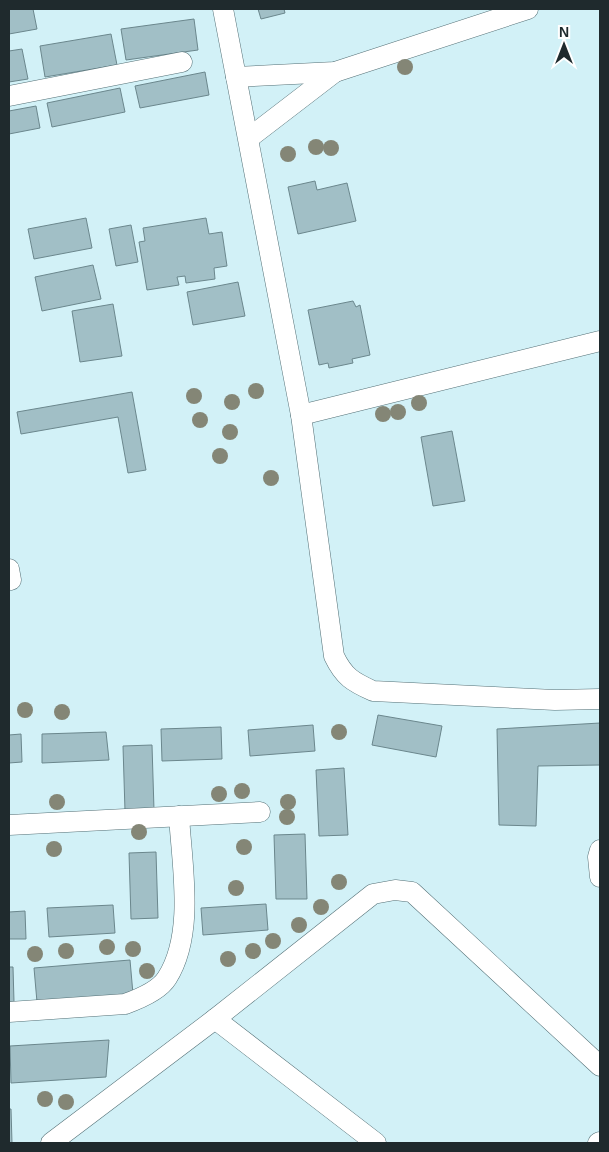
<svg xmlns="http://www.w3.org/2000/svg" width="609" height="1152" font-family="Arial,sans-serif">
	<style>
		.building { fill: #a1bfc6; stroke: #6b878d }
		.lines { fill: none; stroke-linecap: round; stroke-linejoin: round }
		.minor-casing { stroke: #547076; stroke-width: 21 }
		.minor { stroke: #fff; stroke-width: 20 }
		.tree { fill: #848676 }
	</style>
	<rect width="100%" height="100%" fill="#d2f1f7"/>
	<g class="building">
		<path d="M9 9H33L37 29 9 34Z"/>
		<path d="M258 9H284L285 13 261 19Z"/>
		<path d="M194 19 198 50 126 60 121 29Z"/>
		<path d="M111 34 117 65 45 77 40 46Z"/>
		<path d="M22 49 28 79 9 82V51Z"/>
		<path d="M205 72 209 95 140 108 135 86Z"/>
		<path d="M120 88 125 112 52 127 47 103Z"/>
		<path d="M36 106 40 128 9 134V111Z"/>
		<path d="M315 181 317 190 347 183 356 221 298 234 288 187Z"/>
		<path d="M86 218 92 248 34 259 28 229Z"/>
		<path d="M206 218 209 234 222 232 227 266 214 268 215 279 186 283 185 276 177 277 179 285 147 290 139 242 145 241 143 228Z"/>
		<path d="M131 225 138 262 116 266 109 229Z"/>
		<path d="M93 265 101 299 42 311 35 277Z"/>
		<path d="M238 282 245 316 193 325 187 292Z"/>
		<path d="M353 301 356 307 360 305 370 355 352 359 353 363 329 368 328 363 319 365 308 310Z"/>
		<path d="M113 304 122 356 80 362 72 311Z"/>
		<path d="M132 392 146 470 128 473 118 417 21 434 17 412Z"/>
		<path d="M452 431 465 501 433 506 421 437Z"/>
		<path d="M378 715 442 726 436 757 372 745Z"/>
		<path d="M600 723V765L538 766 536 826 499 825 497 729Z"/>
		<path d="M313 725 315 751 250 756 248 730Z"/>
		<path d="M221 727 222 759 162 761 161 729Z"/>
		<path d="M106 732 109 760 42 763V734Z"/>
		<path d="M21 734 22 762 9 763V735Z"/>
		<path d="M152 745 154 810 125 811 123 746Z"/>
		<path d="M344 768 348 835 319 836 316 770Z"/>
		<path d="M305 834 307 899H276L274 835Z"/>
		<path d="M156 852 158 918 131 919 129 853Z"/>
		<path d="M266 904 268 930 203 935 201 908Z"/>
		<path d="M113 905 115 933 49 937 47 908Z"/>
		<path d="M25 911 26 939H9V912Z"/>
		<path d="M130 960 133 994 37 1002 34 968Z"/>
		<path d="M9 967H13L14 1002H9Z"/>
		<path d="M109 1040 106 1077 11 1083 10 1046Z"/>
		<path d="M9 1109H11L12 1143H9Z"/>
	</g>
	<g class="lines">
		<g class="minor-casing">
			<g id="minor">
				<path d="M223 9 301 415 334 656C344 677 353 682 373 691L555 700 600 699"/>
				<path d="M236 77 335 72 528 9"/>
				<path d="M9 96 182 62"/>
				<path d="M249 138 335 72"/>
				<path d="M301 415 600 341"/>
				<path d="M9 569 11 580"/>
				<path d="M9 825 260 812"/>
				<path d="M600 850 598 857 600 877"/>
				<path d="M9 1012 125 1004C139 999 159 991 167 978 195 934 182 866 179 816"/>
				<path d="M215 1019 376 1143"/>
				<path d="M51 1143 215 1019 373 894 395 890 412 892 600 1066"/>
				<path d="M598 1143 600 1142"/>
			</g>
		</g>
		<use href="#minor" class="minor"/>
	</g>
	<g class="tree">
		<circle cx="405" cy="67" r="8"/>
		<circle cx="316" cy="147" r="8"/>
		<circle cx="331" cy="148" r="8"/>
		<circle cx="288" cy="154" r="8"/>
		<circle cx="256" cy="391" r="8"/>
		<circle cx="194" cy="396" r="8"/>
		<circle cx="232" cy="402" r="8"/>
		<circle cx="419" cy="403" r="8"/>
		<circle cx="398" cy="412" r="8"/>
		<circle cx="383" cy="414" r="8"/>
		<circle cx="200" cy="420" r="8"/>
		<circle cx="230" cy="432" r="8"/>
		<circle cx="220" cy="456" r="8"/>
		<circle cx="271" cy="478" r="8"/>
		<circle cx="25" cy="710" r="8"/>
		<circle cx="62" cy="712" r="8"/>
		<circle cx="339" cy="732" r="8"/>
		<circle cx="242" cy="791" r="8"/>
		<circle cx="219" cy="794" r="8"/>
		<circle cx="57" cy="802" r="8"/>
		<circle cx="288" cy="802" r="8"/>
		<circle cx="287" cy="817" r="8"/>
		<circle cx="139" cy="832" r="8"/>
		<circle cx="244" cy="847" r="8"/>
		<circle cx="54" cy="849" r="8"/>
		<circle cx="339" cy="882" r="8"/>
		<circle cx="236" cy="888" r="8"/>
		<circle cx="321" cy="907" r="8"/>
		<circle cx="299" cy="925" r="8"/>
		<circle cx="273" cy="941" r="8"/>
		<circle cx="107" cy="947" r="8"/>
		<circle cx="133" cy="949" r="8"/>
		<circle cx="66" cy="951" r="8"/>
		<circle cx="253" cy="951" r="8"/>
		<circle cx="35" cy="954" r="8"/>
		<circle cx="228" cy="959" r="8"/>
		<circle cx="147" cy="971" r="8"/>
		<circle cx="45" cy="1099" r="8"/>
		<circle cx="66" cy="1102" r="8"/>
	</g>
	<rect width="609" height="1152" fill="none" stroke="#1f2a2d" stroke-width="20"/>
	<g transform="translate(564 45)" stroke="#ffffff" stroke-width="4" paint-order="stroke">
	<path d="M0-4L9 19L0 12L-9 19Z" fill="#1f2a2d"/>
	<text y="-8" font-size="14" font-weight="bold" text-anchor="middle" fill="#1f2a2d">N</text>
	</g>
</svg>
